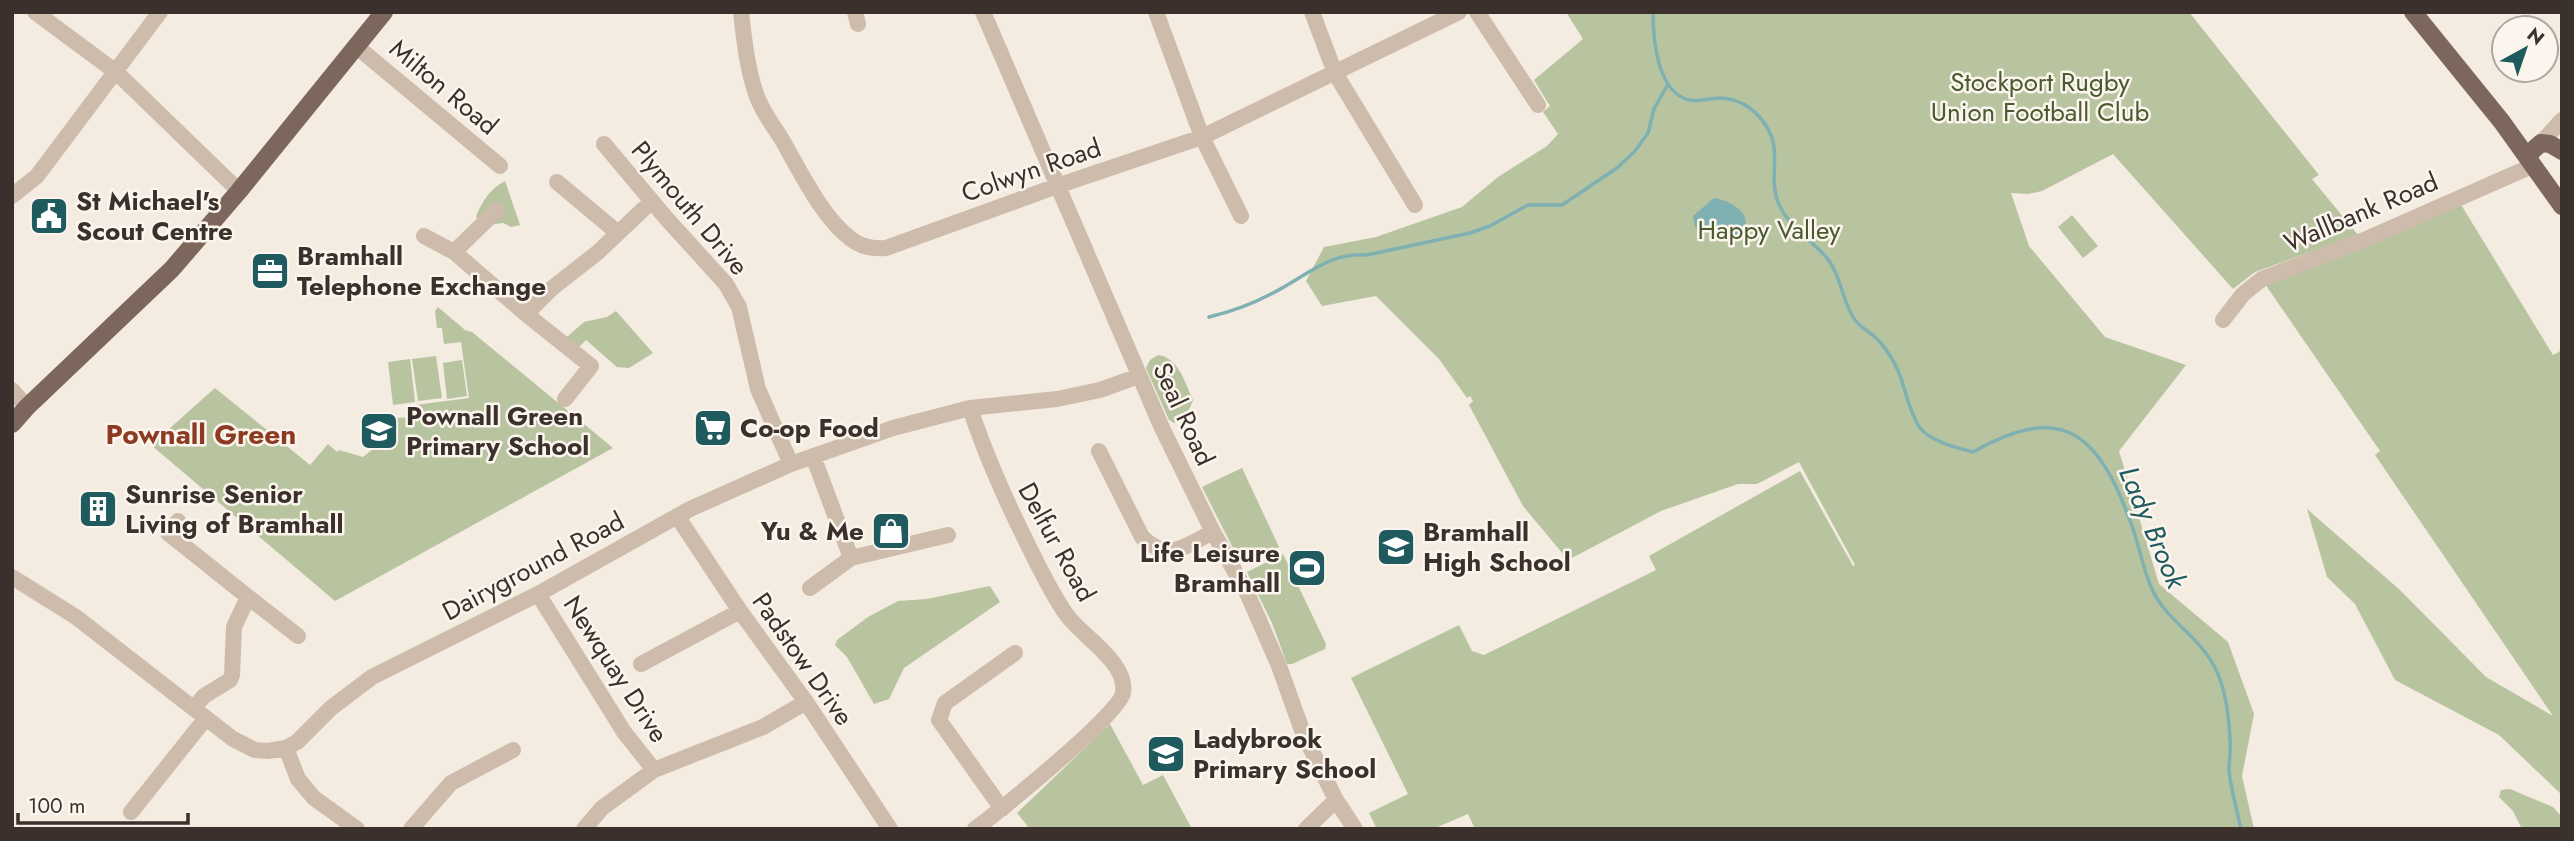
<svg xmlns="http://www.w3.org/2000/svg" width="2574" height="841" font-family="Jost,sans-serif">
	<rect width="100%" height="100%" fill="#f4ebe1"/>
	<path fill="#b8c4a0" d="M 1566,12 L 2189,12 L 2319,175 L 2312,179 L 2358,235 L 2255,272 L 2233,289 L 2113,154 L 2042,191 L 2028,194 L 2011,193 L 2029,246 L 2105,337 L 2186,365 L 2119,451 L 2159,584 L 2228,642 L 2254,714 L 2242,776 L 2254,829 L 1475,829 L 1468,814 L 1433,829 L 1377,829 L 1369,813 L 1408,794 L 1351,678 L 1459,625 L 1472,651 L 1484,655 L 1656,570 L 1649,556 L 1800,471 L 1853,566 L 1855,565 L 1799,462 L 1757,484 L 1738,484 L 1661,511 L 1568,560 L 1523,506 L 1469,405 L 1473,401 L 1470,396 L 1467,398 L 1439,359 L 1376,296 L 1322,306 L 1306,281 L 1324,247 L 1376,237 L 1462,207 L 1498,177 L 1547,146 L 1558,134 L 1543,112 L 1550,106 L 1534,80 L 1583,39 Z
		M 505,181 L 520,225 L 511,227 L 503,223 L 481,226 L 476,216 C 483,200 490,189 505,181 Z
		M 2460,203 L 2553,355 L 2562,350 L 2562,795 L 2499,735 L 2395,680 L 2355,604 L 2327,577 L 2307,509 L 2400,590 L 2486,677 L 2553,716 L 2375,455 L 2380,451 L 2265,284 Z
		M 2072,215 L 2098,246 L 2083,258 L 2058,227 Z
		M 438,307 L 465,330 L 472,332 L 613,448 L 335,601 L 151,445 L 215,388 L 310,465 L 328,444 L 337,452 L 339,450 L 363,457 L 389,436 L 386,419 L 409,417 L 408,406 L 469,398 L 461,342 L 444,344 L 442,328 L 437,328 L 435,311 Z
		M 616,311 L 653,353 L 629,368 L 617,367 L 586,340 L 574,352 L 561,342 L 584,322 L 607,317 Z
		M 1158,355 C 1179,358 1185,383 1193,400 L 1184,422 L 1174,423 L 1169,420 L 1146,368 L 1150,360 Z
		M 436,356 L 442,398 L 418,401 L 412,359 Z
		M 410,359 L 415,402 L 393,405 L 388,362 Z
		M 462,360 L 467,396 L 447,399 L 443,363 Z
		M 1242,468 L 1279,547 L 1254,559 L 1247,547 L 1235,552 L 1202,487 Z
		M 1283,554 L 1326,644 L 1325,649 L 1292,664 L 1287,664 L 1272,623 L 1247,572 Z
		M 990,586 L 1000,602 L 904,668 L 889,699 L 874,704 L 847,657 L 835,645 L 837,640 L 868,617 L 898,601 L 927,599 Z
		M 1110,724 L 1143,785 L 1163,775 L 1192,829 L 1030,829 L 1017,813 Z
		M 2510,789 L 2553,807 L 2562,817 L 2562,829 L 2522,829 L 2513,811 L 2499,797 L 2501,790 Z"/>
	<path fill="#7fb0b2" d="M 1714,198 C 1729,200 1751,212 1745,229 L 1735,236 L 1729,237 L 1695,227 L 1693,216 Z"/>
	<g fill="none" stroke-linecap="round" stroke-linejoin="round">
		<path stroke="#7fb0b2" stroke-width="3.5" d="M 1653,12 C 1653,39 1657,92 1689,100 C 1699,102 1711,98 1721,98 C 1744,99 1761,114 1770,133 C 1780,153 1769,180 1778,202 C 1787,226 1811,239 1826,257 C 1841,274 1842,302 1855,320 C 1862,329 1873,334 1879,341 C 1887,350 1895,363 1899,373 C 1906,391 1909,412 1920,428 C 1930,441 1957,448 1973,452 C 2066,399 2100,437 2132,526 C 2139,546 2143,568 2151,587 C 2164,619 2199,636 2214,666 C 2225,686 2229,717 2230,739 C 2231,750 2229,761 2229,771 C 2231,790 2237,810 2241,829
			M 1209,317 C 1230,312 1252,304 1271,294 C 1303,279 1329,251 1367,255 L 1470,233 L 1490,226 L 1528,205 L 1562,205 L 1617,168 L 1635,151 L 1648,133 L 1654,109 L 1668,84"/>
		<path stroke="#cdbbac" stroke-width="16" d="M 35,12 L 116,72 L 239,191
			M 741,12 C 744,39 747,66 755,91 C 760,108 772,124 781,138 C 799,169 822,218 851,239 C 861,247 874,249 886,248 L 1057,186 L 1202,137 L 1459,12
			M 855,12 L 858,24
			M 983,12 L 1162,428 L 1213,532 L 1248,595 L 1279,666 L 1303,733 L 1336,800 L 1355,829
			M 1156,12 L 1202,137 L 1241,216
			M 1312,12 L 1335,73 L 1415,205
			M 1477,12 L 1538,105
			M 356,46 L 500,166
			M 2541,143 L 2562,120
			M 604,144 L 666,218 L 726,284 L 739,307 L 758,389 L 791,464
			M 557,182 L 618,233
			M 12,196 L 37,176 L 160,12
			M 424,236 L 454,252 L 526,314
			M 454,252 L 497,210
			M 2223,320 L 2243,294 L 2262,279 L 2364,240 L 2532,166
			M 12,390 L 27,407
			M 565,399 L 591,366 L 526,314 L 551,289 L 597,253 L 652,201
			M 970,408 C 986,457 1007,503 1030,549 C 1041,571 1052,594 1066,614 C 1082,637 1128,662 1123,693 C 1119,715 999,811 975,829
			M 1099,451 L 1142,537 C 1169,563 1184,546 1213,532
			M 813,456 L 851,558
			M 677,516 L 740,611 L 806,702 L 890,829
			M 178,521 L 168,533 L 248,597
			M 12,577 L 76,617 L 233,739 L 255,750 L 268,751 L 286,748 L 297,742 L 331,708 L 372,677 L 538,594 L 690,509 L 791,464 L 893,428 L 970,408 L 1057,399 L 1100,390 L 1139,376
			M 810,588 L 851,558 L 948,535
			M 538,594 L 624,732 L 654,770
			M 641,664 L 740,611
			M 194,708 L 204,696 L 230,680 L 232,675 L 234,627 L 248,597 L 298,636
			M 286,748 L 298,779 L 314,798 L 357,829
			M 1002,809 L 939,720 L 945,703 L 1015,653
			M 131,812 L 206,718
			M 411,829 L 451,783 L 513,750
			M 584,829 L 602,808 L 654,770 L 763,727 L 806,702
			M 1306,829 L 1336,800"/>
		<path stroke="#7d675c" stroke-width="18" d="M 2413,12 L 2502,122 L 2562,206
			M 2529,160 L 2531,152 L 2541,143 L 2550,144 L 2562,151
			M 12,424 L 27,407 L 172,269 L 239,191 L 384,12"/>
	</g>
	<defs>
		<g id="civic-square" transform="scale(2.0125)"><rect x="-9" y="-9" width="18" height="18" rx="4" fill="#1f5a5e" stroke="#fbf5ee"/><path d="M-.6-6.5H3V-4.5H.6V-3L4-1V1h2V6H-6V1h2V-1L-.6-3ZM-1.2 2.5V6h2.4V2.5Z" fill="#fff"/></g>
		<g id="office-square" transform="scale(2.0125)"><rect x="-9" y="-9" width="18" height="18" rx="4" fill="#1f5a5e" stroke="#fbf5ee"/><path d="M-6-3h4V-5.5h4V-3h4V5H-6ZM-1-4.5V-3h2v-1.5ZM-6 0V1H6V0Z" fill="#fff"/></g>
		<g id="supermarket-square" transform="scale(2.0125)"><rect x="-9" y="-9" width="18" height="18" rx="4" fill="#1f5a5e" stroke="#fbf5ee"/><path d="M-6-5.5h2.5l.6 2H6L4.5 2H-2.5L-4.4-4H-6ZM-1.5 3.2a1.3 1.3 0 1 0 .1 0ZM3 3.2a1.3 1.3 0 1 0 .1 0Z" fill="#fff"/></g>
		<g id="school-square" transform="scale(2.0125)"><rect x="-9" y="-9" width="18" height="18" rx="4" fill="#1f5a5e" stroke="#fbf5ee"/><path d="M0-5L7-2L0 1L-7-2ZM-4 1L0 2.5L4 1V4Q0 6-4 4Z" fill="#fff"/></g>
		<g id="building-square" transform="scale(2.0125)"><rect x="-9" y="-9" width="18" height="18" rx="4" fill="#1f5a5e" stroke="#fbf5ee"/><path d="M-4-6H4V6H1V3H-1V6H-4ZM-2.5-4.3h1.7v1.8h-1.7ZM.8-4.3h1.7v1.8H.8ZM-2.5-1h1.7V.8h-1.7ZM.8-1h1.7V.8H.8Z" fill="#fff"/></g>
		<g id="shop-square" transform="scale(2.0125)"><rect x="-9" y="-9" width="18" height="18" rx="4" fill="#1f5a5e" stroke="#fbf5ee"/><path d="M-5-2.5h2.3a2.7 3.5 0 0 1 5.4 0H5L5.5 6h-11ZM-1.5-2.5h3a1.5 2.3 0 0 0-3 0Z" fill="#fff"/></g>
		<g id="stadium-square" transform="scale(2.0125)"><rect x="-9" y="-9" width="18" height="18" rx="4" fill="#1f5a5e" stroke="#fbf5ee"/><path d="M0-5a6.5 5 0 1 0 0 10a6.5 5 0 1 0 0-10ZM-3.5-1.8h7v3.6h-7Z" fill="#fff"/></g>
	</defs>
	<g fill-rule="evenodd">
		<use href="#civic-square" x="49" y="216"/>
		<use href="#office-square" x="270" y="271"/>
		<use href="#supermarket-square" x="713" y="428"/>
		<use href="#school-square" x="379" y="431"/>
		<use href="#building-square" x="98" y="509"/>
		<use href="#shop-square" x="891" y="531"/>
		<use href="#school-square" x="1396" y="547"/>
		<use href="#stadium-square" x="1307" y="568"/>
		<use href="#school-square" x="1166" y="754"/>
	</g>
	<g text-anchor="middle" stroke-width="5" stroke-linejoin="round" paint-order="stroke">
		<g font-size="26" fill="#4a5a2e" stroke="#fbf5ee">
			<text x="2040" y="91">Stockport Rugby<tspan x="2040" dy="30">Union Football Club</tspan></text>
			<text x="1769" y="239">Happy Valley</text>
		</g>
		<g font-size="26" fill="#3b302b" stroke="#fbf5ee">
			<text transform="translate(444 87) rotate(40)" y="9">Milton Road</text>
			<text transform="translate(1031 170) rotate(-19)" y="9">Colwyn Road</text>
			<text transform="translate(690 208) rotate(50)" y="9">Plymouth Drive</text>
			<text transform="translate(2361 212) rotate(-23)" y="9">Wallbank Road</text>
			<text transform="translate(1184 414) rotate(65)" y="9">Seal Road</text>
			<text transform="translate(1057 542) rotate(61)" y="9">Delfur Road</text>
			<text transform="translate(533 566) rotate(-28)" y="9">Dairyground Road</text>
			<text transform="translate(803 659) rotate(55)" y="9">Padstow Drive</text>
			<text transform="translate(616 669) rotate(57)" y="9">Newquay Drive</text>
		</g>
		<g font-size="26" font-weight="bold" fill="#3b302b" stroke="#fbf5ee" text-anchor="start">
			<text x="76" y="210">St Michael's<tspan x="76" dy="30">Scout Centre</tspan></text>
			<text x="297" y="265">Bramhall<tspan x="297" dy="30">Telephone Exchange</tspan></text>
			<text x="406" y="425">Pownall Green<tspan x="406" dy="30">Primary School</tspan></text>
			<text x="740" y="437">Co-op Food</text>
			<text x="125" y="503">Sunrise Senior<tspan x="125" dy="30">Living of Bramhall</tspan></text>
			<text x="864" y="540" text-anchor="end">Yu &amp; Me</text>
			<text x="1423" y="541">Bramhall<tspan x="1423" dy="30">High School</tspan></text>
			<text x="1280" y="562" text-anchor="end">Life Leisure<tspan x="1280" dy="30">Bramhall</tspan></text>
			<text x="1193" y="748">Ladybrook<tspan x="1193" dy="30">Primary School</tspan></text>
		</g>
		<g font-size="28" font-weight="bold" fill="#8c3b22" stroke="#fbf5ee">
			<text x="201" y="444">Pownall Green</text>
		</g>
		<g font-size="28" font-style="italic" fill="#1f5a5e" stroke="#fbf5ee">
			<text transform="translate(2153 527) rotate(67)" y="10">Lady Brook</text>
		</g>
	</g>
	<rect width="2574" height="841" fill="none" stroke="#3b302b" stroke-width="28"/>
	<g transform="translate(2525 49) rotate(40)"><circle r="33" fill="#fbf5ee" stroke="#aea6a0" stroke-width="2"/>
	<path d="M0-5L12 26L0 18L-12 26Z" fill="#1f5a5e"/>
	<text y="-10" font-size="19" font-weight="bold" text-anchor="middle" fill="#3b302b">N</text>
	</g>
	<path d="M18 813v10h170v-10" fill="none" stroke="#3b302b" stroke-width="3.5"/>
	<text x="28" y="813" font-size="21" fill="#3b302b" stroke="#fbf5ee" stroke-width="5" paint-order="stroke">100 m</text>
</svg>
